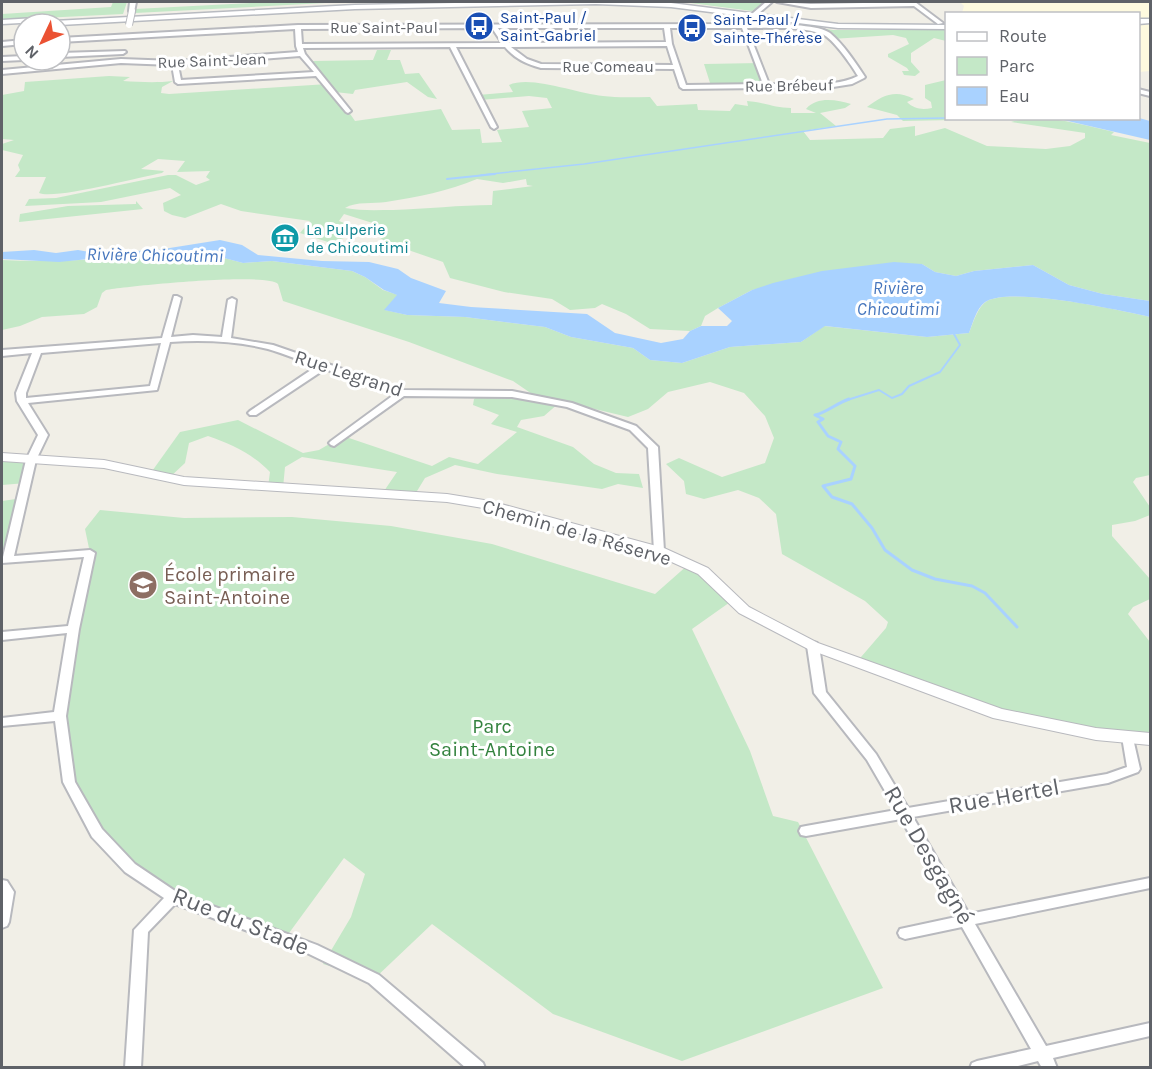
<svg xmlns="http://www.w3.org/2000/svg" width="1152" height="1069" font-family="Karla,sans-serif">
	<rect width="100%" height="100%" fill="#f1efe7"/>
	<path fill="#fefadf" d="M 960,2 L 1150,2 L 1150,71 L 1139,72 L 1138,14 L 962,13 L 964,6 Z"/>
	<path fill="#c4e8c7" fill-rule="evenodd" d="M 113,2 L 127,2 L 123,14 L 2,20 L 2,14 L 111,7 Z
		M 268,2 L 344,2 L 135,13 L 135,9 Z
		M 683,2 L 766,2 L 752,11 Z
		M 759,20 L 833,30 L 946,30 L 946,41 L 934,38 L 911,53 L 911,62 L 920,72 L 915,76 L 904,75 L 902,71 L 909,71 L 907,68 L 888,57 L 888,54 L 909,44 L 906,38 L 893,35 L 832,39 L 811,28 L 751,24 Z
		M 377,50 L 391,50 L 387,60 L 400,60 L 405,74 L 419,73 L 437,99 L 428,97 L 407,82 L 355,90 L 353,94 L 335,92 L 355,121 L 441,109 L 452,130 L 480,129 L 482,143 L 502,142 L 497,130 L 529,127 L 522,111 L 552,108 L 547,98 L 529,96 L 480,100 L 478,95 L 513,92 L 509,85 C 532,75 577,94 603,96 C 618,98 635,97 650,97 L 657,106 L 697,104 L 698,110 L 730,111 L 735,104 L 748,106 L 747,101 C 763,102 775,108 791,108 L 791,113 L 816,113 L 806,109 C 817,96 837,100 851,104 L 845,108 L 820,113 L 836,126 L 803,131 L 810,140 L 883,138 L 890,129 L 915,126 L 915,136 L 945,128 L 987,146 L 1046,149 L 1070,146 L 1085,138 L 1085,133 L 1011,122 C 1045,112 1080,125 1114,132 L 1111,135 L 1150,143 L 1150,301 L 1103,294 L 1069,285 L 1033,265 L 974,271 L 956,276 L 935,272 L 922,264 L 752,290 L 718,308 L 705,316 L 701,326 L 690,331 L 650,329 L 626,314 L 602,304 L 595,308 L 570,310 L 552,299 L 504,292 L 450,278 L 443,262 L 388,243 L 374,234 L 375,230 L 379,225 L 344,214 L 339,221 L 363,230 C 352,238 342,237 331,243 L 300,233 L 310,221 L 241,211 L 221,204 L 185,218 L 172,215 L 164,211 L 163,203 L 181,195 L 170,188 L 101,202 L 25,206 L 29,199 L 56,198 L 168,175 L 176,175 L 196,185 L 210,180 L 206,177 L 210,171 L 177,172 L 185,161 L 158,159 L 141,169 L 164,171 L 162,173 C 140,177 54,200 39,193 L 46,177 L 15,177 L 20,170 L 18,165 L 23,155 L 2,150 L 2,144 L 14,140 L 2,139 L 2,95 L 24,91 L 25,82 L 109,76 L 130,77 L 123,81 C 140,82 156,83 173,81 L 162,87 L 161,93 L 169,94 L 328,84 L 313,61 L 373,60 ZM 477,179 L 503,183 L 526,179 L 527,185 L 533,186 L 493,191 L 492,205 C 460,205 426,209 393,210 C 377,210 361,211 345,208 C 356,201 374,204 386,202 C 418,197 448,191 477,179 Z
		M 760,63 L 769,86 L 711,86 L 704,64 Z
		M 946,80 L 946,118 L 1003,119 L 903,121 L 897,115 L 867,107 C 883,95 895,89 914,99 L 907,102 C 914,109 922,110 932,108 L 931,102 L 925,98 L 925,85 Z
		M 136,201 L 143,209 L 19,222 L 20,214 L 68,206 L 136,204 Z
		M 182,256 L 224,258 L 243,263 L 272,261 L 352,271 L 365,277 L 383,290 L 398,295 L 385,310 L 407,315 L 465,317 L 545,327 L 571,337 L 633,348 L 650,360 L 682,363 L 730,347 L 801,342 L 824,326 L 927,337 L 969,333 C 973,323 978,306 987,301 C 1015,287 1118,310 1150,317 L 1150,475 L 1136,478 L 1133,482 L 1150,507 L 1150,515 L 1135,521 L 1112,525 L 1112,536 L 1150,579 L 1150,599 L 1133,607 L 1128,614 L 1150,642 L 1150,739 L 999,714 L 855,664 L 886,628 L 888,622 L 865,601 L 782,554 L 776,514 L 759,498 L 738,490 L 704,499 L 686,494 L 684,481 L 666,464 L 679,458 L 722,477 L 765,463 L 774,438 L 765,416 L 744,393 L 710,382 L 668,392 L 648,409 L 628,417 L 532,394 L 513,381 L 409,342 L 283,301 L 278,284 C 267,272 128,286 106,290 L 102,293 L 97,307 L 84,314 L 42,317 L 20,326 L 2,330 L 2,260 C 62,264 122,256 182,256 Z
		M 482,393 L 512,394 L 559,403 L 544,416 L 521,420 L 517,427 L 573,447 L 594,464 L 616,473 L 639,474 L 643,488 L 618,484 L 602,489 L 497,474 L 455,465 L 425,478 L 414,496 L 382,494 L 397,472 L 302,457 L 285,467 L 283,488 L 268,487 L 270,472 C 253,454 231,444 208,436 L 189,443 L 185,463 L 169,478 L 150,474 L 180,432 L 238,420 L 303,453 L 319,450 L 343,436 L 432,466 L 449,457 L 478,464 L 517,432 L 491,424 L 499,415 L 473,405 L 474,399 Z
		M 2,458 L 31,460 L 26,483 L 2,485 Z
		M 23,498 L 8,559 L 2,560 L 2,501 Z
		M 100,510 L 184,518 L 292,517 L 391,526 L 492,544 L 655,594 L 689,564 L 733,600 L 692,629 L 750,751 L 773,816 L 798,822 L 883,988 L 682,1061 L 553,1014 L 432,924 L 374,979 L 323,964 L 351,917 L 365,874 L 344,858 L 281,944 L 173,900 L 123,867 L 85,825 L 63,775 L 59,751 L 75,628 L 90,553 L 85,529 Z"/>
	<path fill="#a9d2ff" d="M 1139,118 L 1150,121 L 1150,140 L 1059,119 Z
		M 220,240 L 242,245 L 258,255 L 322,261 L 369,262 L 398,269 L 411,278 L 446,291 L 439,303 L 471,307 L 587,314 L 615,333 L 661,343 L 683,339 L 690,331 L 701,326 L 727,326 L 732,321 L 718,308 L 752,290 L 773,283 L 822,271 L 894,262 L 922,264 L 935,272 L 956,276 L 974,271 L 1033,265 L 1069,285 L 1103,294 L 1150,301 L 1150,317 C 1118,310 1014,287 987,301 C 977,306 973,323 969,333 L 927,337 L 825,326 L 801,342 L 730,347 L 682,363 L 650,360 L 633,348 L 571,337 L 545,327 L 465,317 L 407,315 L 384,310 L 397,295 L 384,290 L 365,277 L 352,271 L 272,261 L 243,263 L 224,258 L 182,256 L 109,257 L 59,262 L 2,259 L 2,252 L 34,250 L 56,253 L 78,250 L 95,253 L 157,250 Z"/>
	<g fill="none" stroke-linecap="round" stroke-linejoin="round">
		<path stroke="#a9d2ff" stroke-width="1.5" d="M 953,118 L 970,118
			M 481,175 L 584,164 L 887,119 L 946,118"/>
		<path stroke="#a9d2ff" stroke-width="2" d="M 447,179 L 495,174
			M 844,401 L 879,390 L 892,398 L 902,394 L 909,386 L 940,372 L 960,345 L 954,334"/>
		<path stroke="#a9d2ff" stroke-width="3" d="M 849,399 C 837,403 826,413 815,415 L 823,419 L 818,422 L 828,436 L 841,442 L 838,449 L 855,466 L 851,479 L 823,486 L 832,497 L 852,504 L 872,528 L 885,550 L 912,570 L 935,579 L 972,586 L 985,593 L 1017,627"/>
		<g stroke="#b8b9be" stroke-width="4">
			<path id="minor" d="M 130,2 L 136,2 L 134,12 L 129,11 Z
				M 766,2 L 772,2 L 746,24 C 764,24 817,23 830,33 C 844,45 855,62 865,77 L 864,78 L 852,84 L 833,87 L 683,89 L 680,87 L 674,69 L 541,68 C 526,64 515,59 505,47 L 456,47 L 497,127 L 494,129 L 491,127 L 450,47 L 303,48 L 305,54 L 351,111 L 348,113 L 346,112 L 316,76 L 178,84 L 175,82 L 172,65 L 121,63 L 2,74 L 2,70 L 121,59 L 175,61 L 298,52 L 296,46 L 295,29 L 60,42 L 60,38 L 298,25 L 740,24 ZM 492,28 L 502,43 L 302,44 L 301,29 ZM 498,28 L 664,28 L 666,42 L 508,43 ZM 670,28 L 742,28 L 763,84 L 686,85 L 672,44 ZM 747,28 C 771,28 800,26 822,34 C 833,38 852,66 858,76 C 834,88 796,84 769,84 ZM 667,46 L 673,65 L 541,64 L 527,59 L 511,47 ZM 300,56 L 314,72 L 181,80 L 178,65 Z
				M 777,2 L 811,4 L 915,2 L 943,23 L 938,24 L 914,6 L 811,8 Z
				M 24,40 L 24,44 L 2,46 L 2,42 Z
				M 125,51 L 126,52 L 123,54 L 60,57 L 60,53 Z
				M 24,56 L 24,60 L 2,61 L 2,57 Z
				M 1138,89 L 1150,92 L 1150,96 L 1138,93 Z
				M 174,296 L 177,296 L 181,298 L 171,337 L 193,335 L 222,337 L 228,300 L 232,298 L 236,300 L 231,338 L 273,345 L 403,390 L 512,391 L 572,403 L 636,426 L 658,447 L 664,551 L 659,554 L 654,551 L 648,448 L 630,430 L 567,407 L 512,397 L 404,396 L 334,446 L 331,445 L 329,443 L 331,441 L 395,394 L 325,369 L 256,415 L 250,415 L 248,413 L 250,411 L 317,366 C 301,361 285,354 268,349 C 237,341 202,340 170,342 L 157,390 L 28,403 L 48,435 L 36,460 L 14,556 L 90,550 L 95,553 L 79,629 L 66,716 L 75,782 L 102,829 L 135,864 L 178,893 L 317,945 L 379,975 L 483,1063 L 485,1068 L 466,1068 L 369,983 L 307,953 L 175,904 L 148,932 L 141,1068 L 125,1068 L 134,930 L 164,898 L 125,872 L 92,837 L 63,782 L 55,721 L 2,726 L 2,718 L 54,712 L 67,633 L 2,640 L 2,632 L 68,626 L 84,557 L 2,563 L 2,557 L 3,557 L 26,460 L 38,435 L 17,401 L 16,393 L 32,353 L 2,356 L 2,350 L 162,338 ZM 161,343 L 150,386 L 26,398 L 26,393 L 41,353 Z
				M 813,642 L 817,643 L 819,646 L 826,692 L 876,754 L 908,808 L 1107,774 L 1127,767 L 1122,737 L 1124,734 L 1132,734 L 1140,769 L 1138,772 L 1108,783 L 913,817 L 969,914 L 1150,878 L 1150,888 L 975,924 L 1046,1046 L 1150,1023 L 1150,1036 L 1053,1058 L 1057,1068 L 1042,1068 L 1038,1061 L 1010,1068 L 970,1068 L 972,1063 L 977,1061 L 1031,1049 L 962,927 L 905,939 L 900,937 L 898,933 L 900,929 L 956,917 L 901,819 L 806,836 L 801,835 L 799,831 L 801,827 L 806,826 L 896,810 L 867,760 L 814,693 L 807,646 L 809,643 Z
				M 2,880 L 7,881 L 14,892 L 9,922 L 7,926 L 2,928 Z"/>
		</g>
		<g stroke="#b8b9be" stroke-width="2">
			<path id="tertiary" d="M 2,453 L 104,460 L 184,477 L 447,494 L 490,501 L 664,548 L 708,568 L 749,607 L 818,643 L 1002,709 L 1096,728 L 1150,733 L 1150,745 L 1096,740 L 993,718 L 808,649 L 739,613 L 698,574 L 654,554 L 489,509 L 447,502 L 184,485 L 104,468 L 2,461 Z"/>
		</g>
		<g stroke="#b8bbc1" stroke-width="3">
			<path id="secondary" d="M 505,2 L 671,3 L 838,24 L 946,25 L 946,29 L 838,28 L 671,7 L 596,4 L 355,9 L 60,25 L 38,24 L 39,22 L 2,24 L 2,20 L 52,17 L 56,19 L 54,21 L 355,5 Z
				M 1138,19 L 1150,19 L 1150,23 L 1138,24 Z"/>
		</g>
		<use href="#minor" fill="#fff" fill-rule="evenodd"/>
		<use href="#tertiary" fill="#fff" fill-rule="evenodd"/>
		<use href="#secondary" fill="#fff" fill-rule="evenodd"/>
		<g stroke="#b8b9be" stroke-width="8" stroke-linecap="butt">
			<path id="minor-bridge" d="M 129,25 L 132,11"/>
		</g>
		<use href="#minor-bridge" stroke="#fff" stroke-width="6"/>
	</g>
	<defs>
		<g id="bus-disc" transform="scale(1.5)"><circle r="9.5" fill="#1a4fb4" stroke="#fff"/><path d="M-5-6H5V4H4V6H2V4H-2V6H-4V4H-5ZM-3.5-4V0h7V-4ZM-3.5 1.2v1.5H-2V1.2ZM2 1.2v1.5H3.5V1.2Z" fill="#fff"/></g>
		<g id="museum-disc" transform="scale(1.5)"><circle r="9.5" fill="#0f9aa8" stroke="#fff"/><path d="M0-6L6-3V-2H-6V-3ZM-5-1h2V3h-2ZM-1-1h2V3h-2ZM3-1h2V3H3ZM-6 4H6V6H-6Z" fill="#fff"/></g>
		<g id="school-disc" transform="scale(1.5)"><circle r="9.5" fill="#8d6e63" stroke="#fff"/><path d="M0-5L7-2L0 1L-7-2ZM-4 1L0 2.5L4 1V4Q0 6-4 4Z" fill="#fff"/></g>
	</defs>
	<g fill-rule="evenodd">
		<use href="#bus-disc" x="479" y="26"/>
		<use href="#bus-disc" x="692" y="28"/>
		<use href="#museum-disc" x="285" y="238"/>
		<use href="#school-disc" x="143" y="585"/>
	</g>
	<g text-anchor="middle" stroke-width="6" stroke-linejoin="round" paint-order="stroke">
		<g font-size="16" fill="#164399" stroke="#fff" text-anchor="start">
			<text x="500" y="23">Saint-Paul /<tspan x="500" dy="18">Saint-Gabriel</tspan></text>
			<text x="713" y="25">Saint-Paul /<tspan x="713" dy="18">Sainte-Thérèse</tspan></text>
		</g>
		<g font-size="16" fill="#5f6268" stroke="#fff">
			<text x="384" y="33">Rue Saint-Paul</text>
			<text transform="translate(212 60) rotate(-2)" y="6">Rue Saint-Jean</text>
			<text x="608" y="72">Rue Comeau</text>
			<text transform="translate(789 85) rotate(-1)" y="6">Rue Brébeuf</text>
		</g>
		<g font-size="16" fill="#0d838f" stroke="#fff" text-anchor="start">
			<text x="306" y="235">La Pulperie<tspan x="306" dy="18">de Chicoutimi</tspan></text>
		</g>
		<g font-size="18" font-style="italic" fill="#4676bd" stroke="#fff">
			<text transform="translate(155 255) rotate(1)" y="6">Rivière Chicoutimi</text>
			<text x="898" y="294">Rivière<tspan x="898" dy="21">Chicoutimi</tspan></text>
		</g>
		<g font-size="20" fill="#5f6268" stroke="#fff">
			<text transform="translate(349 373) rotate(18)" y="7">Rue Legrand</text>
			<text transform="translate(577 532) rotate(16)" y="7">Chemin de la Réserve</text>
		</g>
		<g font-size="20" fill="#785e54" stroke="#fff" text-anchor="start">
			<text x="164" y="581">École primaire<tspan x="164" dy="23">Saint-Antoine</tspan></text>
		</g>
		<g font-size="20" fill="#33823e" stroke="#fff">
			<text x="492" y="733">Parc<tspan x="492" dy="23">Saint-Antoine</tspan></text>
		</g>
		<g font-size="24" fill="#5f6268" stroke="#fff">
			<text transform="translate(1004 796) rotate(-10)" y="8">Rue Hertel</text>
			<text transform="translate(929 855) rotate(60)" y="8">Rue Desgagné</text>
			<text transform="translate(241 921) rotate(22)" y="8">Rue du Stade</text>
		</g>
	</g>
	<rect width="1152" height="1069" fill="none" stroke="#5f6268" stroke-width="6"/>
	<rect x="945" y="12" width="195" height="108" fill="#ffffff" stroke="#bfc0c3" stroke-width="1.5"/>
	<rect x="957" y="32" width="30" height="9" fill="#ffffff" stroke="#bfc0c3" stroke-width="1.5"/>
	<text x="999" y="42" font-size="18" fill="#5f6268">Route</text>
	<rect x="957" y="57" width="30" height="18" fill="#c4e8c7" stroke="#bfc0c3" stroke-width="1.5"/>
	<text x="999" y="72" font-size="18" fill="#5f6268">Parc</text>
	<rect x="957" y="87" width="30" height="18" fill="#a9d2ff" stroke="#bfc0c3" stroke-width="1.5"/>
	<text x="999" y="102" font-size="18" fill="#5f6268">Eau</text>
	<g transform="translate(42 42) rotate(226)"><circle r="28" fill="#ffffff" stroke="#bfc0c3" stroke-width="1.5"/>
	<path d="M0-4.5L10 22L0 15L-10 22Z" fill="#eb5233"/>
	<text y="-9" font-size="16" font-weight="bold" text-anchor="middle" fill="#5f6268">N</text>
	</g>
</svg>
